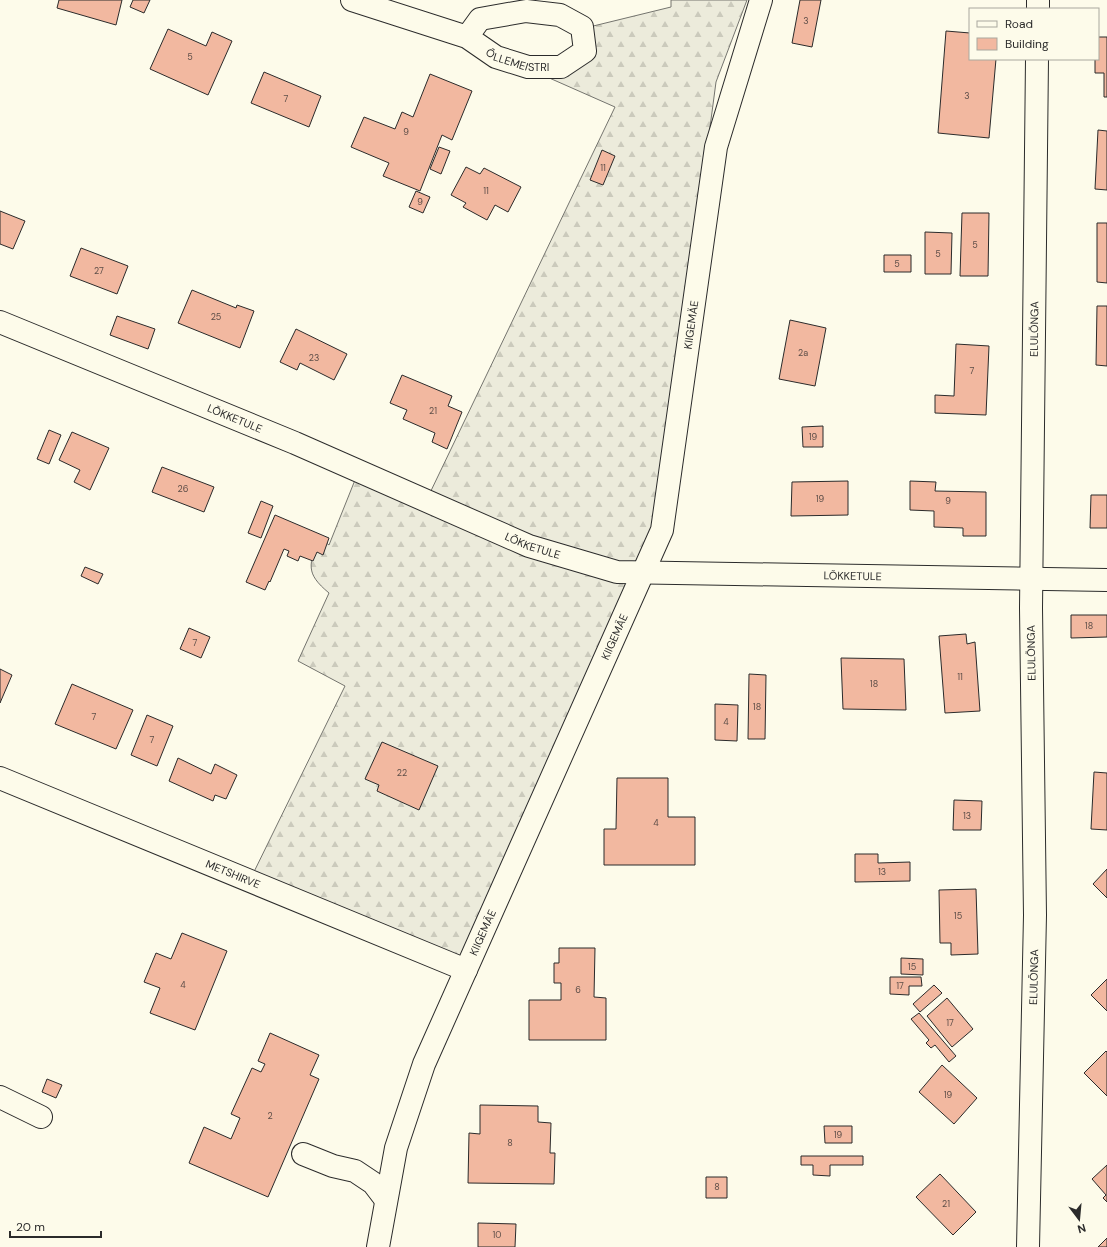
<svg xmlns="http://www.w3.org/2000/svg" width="1107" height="1247" font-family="'DM Sans',sans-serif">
	<defs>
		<pattern id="forest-firs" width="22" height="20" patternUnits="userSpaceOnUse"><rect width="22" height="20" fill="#ecebdb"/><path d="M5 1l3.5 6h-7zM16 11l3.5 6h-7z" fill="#cbcabc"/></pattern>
	</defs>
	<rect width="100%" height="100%" fill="#fdfbea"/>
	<path fill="url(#forest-firs)" stroke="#74746e" d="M 671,0 L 747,0 L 716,82 L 657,526 L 640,567 L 531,538 L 428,497 L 615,107 L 538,73 L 568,63 L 581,29 L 671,7 Z
		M 357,475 L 637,580 L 468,971 L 249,882 L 345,686 L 298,661 L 329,593 C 305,573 309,565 319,537 L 329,545 Z"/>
	<path fill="#f2b8a0" stroke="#2b2b2b" d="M 59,0 L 122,0 L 116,25 L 57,8 Z
		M 133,0 L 150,0 L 144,13 L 130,7 Z
		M 800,0 L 821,0 L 812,47 L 792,43 Z
		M 168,29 L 206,46 L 212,32 L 232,41 L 208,95 L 150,69 Z
		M 946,31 L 970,33 L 970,59 L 996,59 L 989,138 L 938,133 Z
		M 1098,37 L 1107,37 L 1107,97 L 1104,97 L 1104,73 L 1095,73 L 1095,59 L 1098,59 Z
		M 264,72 L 321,96 L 309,127 L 251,103 Z
		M 430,74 L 472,91 L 452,140 L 442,135 L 420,191 L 383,176 L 389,163 L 351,147 L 364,117 L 395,129 L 402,112 L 413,117 Z
		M 1098,130 L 1107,131 L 1107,190 L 1095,189 Z
		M 439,147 L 450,151 L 441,174 L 430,169 Z
		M 602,150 L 615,156 L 603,185 L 590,180 Z
		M 466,167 L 480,174 L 484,168 L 521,187 L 508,212 L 495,205 L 487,220 L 463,207 L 466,203 L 451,195 Z
		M 416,191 L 430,197 L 423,213 L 409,207 Z
		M 0,211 L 25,221 L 13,249 L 0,244 Z
		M 962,213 L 989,213 L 988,276 L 960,276 Z
		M 1097,223 L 1107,223 L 1107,283 L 1097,282 Z
		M 925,232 L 952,233 L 951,274 L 925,274 Z
		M 81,248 L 128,266 L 117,294 L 70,276 Z
		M 884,255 L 911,255 L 911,272 L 884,272 Z
		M 192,290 L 236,308 L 237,305 L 254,311 L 240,348 L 178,323 Z
		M 1097,306 L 1107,306 L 1107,366 L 1096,365 Z
		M 117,316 L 155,329 L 148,349 L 110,335 Z
		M 790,320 L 826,328 L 815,386 L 779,379 Z
		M 296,329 L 347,354 L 334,380 L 300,363 L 297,370 L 280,362 Z
		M 956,344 L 989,346 L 986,415 L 935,413 L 935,395 L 954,396 Z
		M 402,375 L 452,396 L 448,406 L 462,412 L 447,449 L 432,442 L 435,433 L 403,419 L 407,410 L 390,403 Z
		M 823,426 L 823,447 L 803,447 L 802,427 Z
		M 49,430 L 61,435 L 49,464 L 37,459 Z
		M 72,432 L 109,448 L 90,490 L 74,482 L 80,470 L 59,460 Z
		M 162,467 L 214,487 L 204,512 L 152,492 Z
		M 848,481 L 848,515 L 791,516 L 792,482 Z
		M 910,481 L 936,482 L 935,491 L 986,492 L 986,536 L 963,536 L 963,528 L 934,527 L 934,511 L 910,510 Z
		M 1091,495 L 1107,495 L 1107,528 L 1090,528 Z
		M 261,501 L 273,506 L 261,538 L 248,533 Z
		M 275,515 L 329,538 L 323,555 L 317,552 L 313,561 L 300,556 L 298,561 L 287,556 L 289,551 L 284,549 L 270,582 L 269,581 L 265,590 L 246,582 Z
		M 85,567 L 103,574 L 98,584 L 81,576 Z
		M 1071,615 L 1107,615 L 1107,637 L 1071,638 Z
		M 189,628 L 210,637 L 201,658 L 180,649 Z
		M 966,634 L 967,644 L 975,642 L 980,711 L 945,713 L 939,636 Z
		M 841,658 L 904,659 L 906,710 L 843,709 Z
		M 0,669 L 12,675 L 0,703 Z
		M 749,674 L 766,675 L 765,739 L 748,739 Z
		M 72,684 L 133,710 L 116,749 L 55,724 Z
		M 715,704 L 738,705 L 737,741 L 715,740 Z
		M 147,715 L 173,726 L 157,766 L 131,755 Z
		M 382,742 L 438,766 L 419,810 L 377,791 L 379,785 L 365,779 Z
		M 178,758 L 211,774 L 215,764 L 237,775 L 226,799 L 215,795 L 213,801 L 169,781 Z
		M 1094,772 L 1107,773 L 1107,830 L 1091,829 Z
		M 617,778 L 668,778 L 668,817 L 695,817 L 695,865 L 604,865 L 604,829 L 616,829 Z
		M 954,800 L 982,801 L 981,830 L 953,830 Z
		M 855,854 L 878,854 L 878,863 L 910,862 L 910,881 L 855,882 Z
		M 1107,869 L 1107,898 L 1093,884 Z
		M 976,889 L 978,954 L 951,955 L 951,943 L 940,943 L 939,890 Z
		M 182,933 L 227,951 L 195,1030 L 150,1013 L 160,988 L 144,982 L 156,953 L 171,959 Z
		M 559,948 L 595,948 L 594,997 L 606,998 L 606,1040 L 529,1040 L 529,1000 L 561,1000 L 561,983 L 554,983 L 554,963 L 559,963 Z
		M 901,958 L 923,959 L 923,975 L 901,974 Z
		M 890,977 L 921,977 L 922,986 L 909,986 L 909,995 L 890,994 Z
		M 1107,979 L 1107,1011 L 1091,995 Z
		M 934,985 L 942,993 L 920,1012 L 913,1004 Z
		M 947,998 L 973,1029 L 952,1047 L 927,1016 Z
		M 919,1013 L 956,1056 L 949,1062 L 935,1045 L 931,1048 L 926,1043 L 929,1040 L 911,1019 Z
		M 270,1033 L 319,1055 L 310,1075 L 319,1079 L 268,1197 L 189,1163 L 204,1127 L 231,1139 L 240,1118 L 231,1114 L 252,1068 L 261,1072 L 265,1064 L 258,1061 Z
		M 1106,1051 L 1107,1052 L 1107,1096 L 1084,1073 Z
		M 942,1065 L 977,1098 L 954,1124 L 919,1092 Z
		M 47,1079 L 62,1085 L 56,1098 L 42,1092 Z
		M 480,1105 L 538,1106 L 538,1122 L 551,1123 L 550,1153 L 555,1153 L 554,1184 L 468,1183 L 469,1133 L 480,1134 Z
		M 824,1126 L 852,1126 L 852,1143 L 825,1143 Z
		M 801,1156 L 863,1156 L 863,1165 L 830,1165 L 830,1176 L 813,1175 L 813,1165 L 801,1165 Z
		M 1107,1165 L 1107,1202 L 1103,1198 L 1106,1195 L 1092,1179 Z
		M 940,1174 L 976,1212 L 953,1235 L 916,1197 Z
		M 706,1177 L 727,1177 L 727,1198 L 706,1198 Z
		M 478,1223 L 516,1224 L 515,1247 L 478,1247 Z
		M 1107,1238 L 1107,1247 L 1098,1247 Z"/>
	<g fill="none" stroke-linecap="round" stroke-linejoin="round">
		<g stroke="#2b2b2b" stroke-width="24">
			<g id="minor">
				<path id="s1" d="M 352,0 L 467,37 L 496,57 L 528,67 L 561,67 L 585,51 L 582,27 L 560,15 L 526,11 L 480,19 L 467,37"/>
				<path d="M 1038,9 L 1038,0"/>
				<path id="s2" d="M 0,322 L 295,443 L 529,546 L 617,572 L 1107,580"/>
				<path id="s3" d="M 0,778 L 466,970"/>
				<path d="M 0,1097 L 41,1117"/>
				<path d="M 303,1154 L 333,1166 L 355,1171 L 373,1183 L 386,1200"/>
				<path id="s4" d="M 378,1247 L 396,1148 L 424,1064 L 662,530 L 716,147 L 761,0"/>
				<path id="s5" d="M 1028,1247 L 1035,915 L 1031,608 L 1037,59"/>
			</g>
		</g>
		<use href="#minor" stroke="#fdfbea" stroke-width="22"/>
	</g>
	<g text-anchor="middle" stroke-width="3" stroke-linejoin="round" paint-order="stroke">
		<g font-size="9" fill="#5d4e48">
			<text x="806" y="24">3</text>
			<text x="190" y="60">5</text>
			<text x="967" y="99">3</text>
			<text x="286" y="102">7</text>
			<text x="406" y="135">9</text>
			<text x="603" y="171">11</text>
			<text x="486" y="194">11</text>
			<text x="420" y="205">9</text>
			<text x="975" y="248">5</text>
			<text x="938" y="257">5</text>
			<text x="897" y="267">5</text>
			<text x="99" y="274">27</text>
			<text x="216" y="320">25</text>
			<text x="803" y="356">2a</text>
			<text x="314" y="361">23</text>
			<text x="972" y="374">7</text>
			<text x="433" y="414">21</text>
			<text x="813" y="440">19</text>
			<text x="183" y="492">26</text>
			<text x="820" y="502">19</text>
			<text x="948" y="504">9</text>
			<text x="1089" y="629">18</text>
			<text x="195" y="646">7</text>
			<text x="960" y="680">11</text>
			<text x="874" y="687">18</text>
			<text x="757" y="710">18</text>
			<text x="94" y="720">7</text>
			<text x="726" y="725">4</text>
			<text x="152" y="743">7</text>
			<text x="402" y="776">22</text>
			<text x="967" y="819">13</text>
			<text x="656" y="826">4</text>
			<text x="882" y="875">13</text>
			<text x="958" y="919">15</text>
			<text x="912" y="970">15</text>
			<text x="183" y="988">4</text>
			<text x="900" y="989">17</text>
			<text x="578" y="993">6</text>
			<text x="950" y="1026">17</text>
			<text x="948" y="1098">19</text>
			<text x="270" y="1119">2</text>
			<text x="838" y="1138">19</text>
			<text x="510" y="1146">8</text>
			<text x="717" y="1190">8</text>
			<text x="946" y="1207">21</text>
			<text x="497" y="1238">10</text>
		</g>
		<g font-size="11" fill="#2b2b2b" stroke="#fdfbea">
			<text dy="4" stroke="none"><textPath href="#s1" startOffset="178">ÕLLEMEISTRI</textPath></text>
			<text dy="4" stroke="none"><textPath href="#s4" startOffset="981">KIIGEMÄE</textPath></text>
			<text dy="4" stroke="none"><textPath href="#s5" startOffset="918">ELULÕNGA</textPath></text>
			<text dy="4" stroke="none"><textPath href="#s2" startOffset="254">LÕKKETULE</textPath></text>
			<text dy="4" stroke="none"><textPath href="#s2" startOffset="578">LÕKKETULE</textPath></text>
			<text dy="4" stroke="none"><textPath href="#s2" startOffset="902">LÕKKETULE</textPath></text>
			<text dy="4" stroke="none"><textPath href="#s4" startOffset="657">KIIGEMÄE</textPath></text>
			<text transform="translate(1031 653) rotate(-91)" y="4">ELULÕNGA</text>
			<text dy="4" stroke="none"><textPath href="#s3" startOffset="252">METSHIRVE</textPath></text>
			<text dy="4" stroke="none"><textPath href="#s4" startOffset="333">KIIGEMÄE</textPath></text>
			<text dy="4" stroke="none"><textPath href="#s5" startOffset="270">ELULÕNGA</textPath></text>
		</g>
	</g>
	<rect x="969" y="8" width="130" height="52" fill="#fdfbea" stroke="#a9a89e"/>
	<rect x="977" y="21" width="20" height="6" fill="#fdfbea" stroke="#a9a89e"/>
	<text x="1005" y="28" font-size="12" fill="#2b2b2b">Road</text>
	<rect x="977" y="38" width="20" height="12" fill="#f2b8a0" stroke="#a9a89e"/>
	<text x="1005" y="48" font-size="12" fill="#2b2b2b">Building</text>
	<g transform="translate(1079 1219) rotate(164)" stroke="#fdfbea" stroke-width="3" paint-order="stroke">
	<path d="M0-3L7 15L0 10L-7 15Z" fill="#2b2b2b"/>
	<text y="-6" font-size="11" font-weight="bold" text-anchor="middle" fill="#2b2b2b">N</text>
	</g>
	<path d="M10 1231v6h91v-6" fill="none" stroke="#2b2b2b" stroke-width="2"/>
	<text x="16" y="1231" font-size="12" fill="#2b2b2b" stroke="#fdfbea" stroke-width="3" paint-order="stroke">20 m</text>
</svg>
